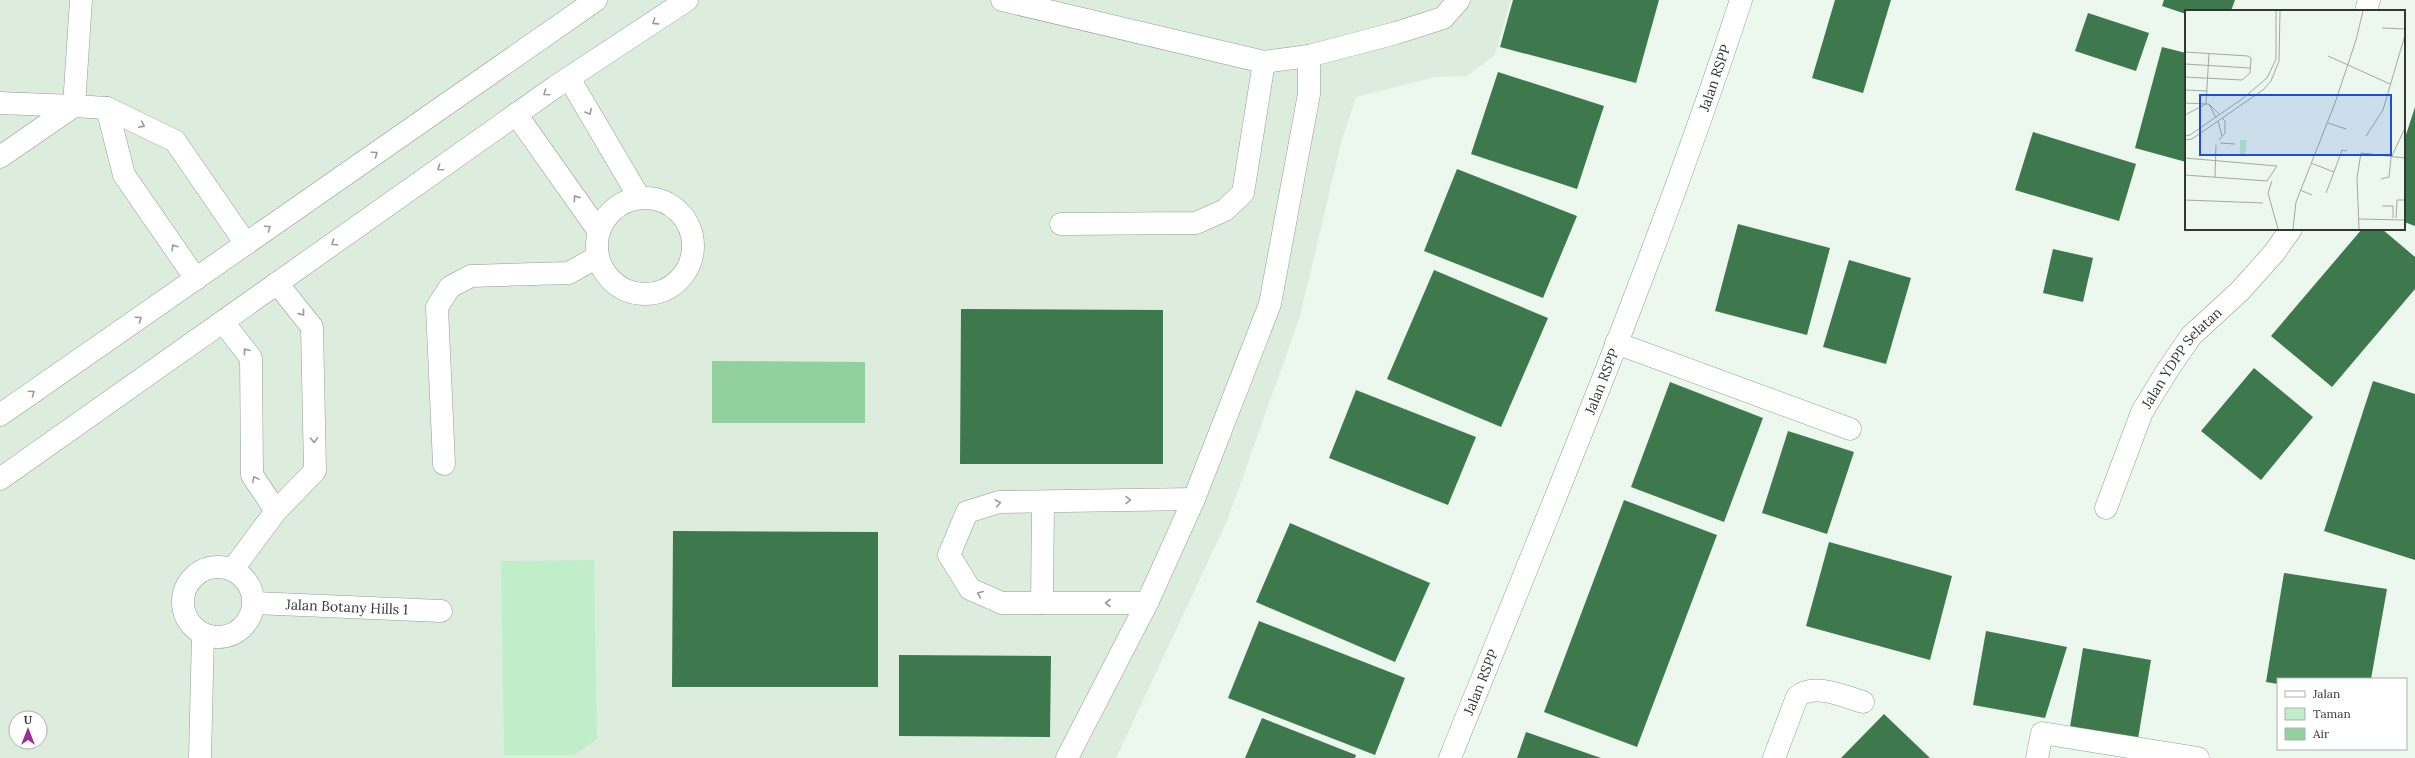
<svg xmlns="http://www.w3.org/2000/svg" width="2415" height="758" font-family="Lora,serif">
	<rect width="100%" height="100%" fill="#ecf7ee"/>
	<path fill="#dcedde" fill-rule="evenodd" d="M 0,0 L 1511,0 L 1495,55 L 1467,76 L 1435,77 L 1356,97 L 1342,139 L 1300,316 L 1227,521 L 1116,758 L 0,758 ZM 16,718 L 40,718 L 40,742 L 16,742 Z"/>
	<path fill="#c0eec9" d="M 594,560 L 597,739 L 574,755 L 504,755 L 501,561 Z"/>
	<path fill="#93d0a0" d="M 712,361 L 865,362 L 865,423 L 712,423 Z"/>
	<path fill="#3e794e" d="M 1513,0 L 1659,0 L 1636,83 L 1500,47 Z
		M 1835,0 L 1891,0 L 1863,93 L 1812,78 Z
		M 2164,0 L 2235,0 L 2231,11 L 2186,11 L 2186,14 L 2162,6 Z
		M 2088,13 L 2149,33 L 2136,71 L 2075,51 Z
		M 2162,47 L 2186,53 L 2186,162 L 2135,148 Z
		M 1498,72 L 1604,106 L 1577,189 L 1471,154 Z
		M 2415,107 L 2415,226 L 2404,222 L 2404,141 Z
		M 2033,132 L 2136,164 L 2119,221 L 2015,190 Z
		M 1457,169 L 1577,216 L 1543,298 L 1424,251 Z
		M 1738,224 L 1830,248 L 1807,335 L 1715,311 Z
		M 2362,229 L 2382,229 L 2415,257 L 2415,289 L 2332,387 L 2271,336 Z
		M 2053,249 L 2093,258 L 2083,302 L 2043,293 Z
		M 1849,260 L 1911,278 L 1886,364 L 1823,347 Z
		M 1434,270 L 1548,318 L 1501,427 L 1387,379 Z
		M 961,309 L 1163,310 L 1163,464 L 960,464 Z
		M 2254,368 L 2313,417 L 2261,480 L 2201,431 Z
		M 2373,381 L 2415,394 L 2415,560 L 2324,531 Z
		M 1670,382 L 1763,418 L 1724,522 L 1631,487 Z
		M 1356,390 L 1476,437 L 1448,505 L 1329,458 Z
		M 1788,431 L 1854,452 L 1827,534 L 1762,513 Z
		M 1624,500 L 1717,535 L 1637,747 L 1544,712 Z
		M 1290,523 L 1430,583 L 1395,662 L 1256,602 Z
		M 673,531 L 878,532 L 878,687 L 672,687 Z
		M 1829,542 L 1952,576 L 1930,660 L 1806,626 Z
		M 2284,573 L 2387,589 L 2371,679 L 2278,679 L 2278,684 L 2266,682 Z
		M 1259,621 L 1405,678 L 1375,755 L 1228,698 Z
		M 1986,631 L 2067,647 L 2045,718 L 1973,705 Z
		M 2083,648 L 2151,660 L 2138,739 L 2070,727 Z
		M 899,655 L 1051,656 L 1050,737 L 899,736 Z
		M 1884,714 L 1930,758 L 1841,758 Z
		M 1262,718 L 1356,755 L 1355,758 L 1245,758 Z
		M 1526,732 L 1601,758 L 1517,758 Z"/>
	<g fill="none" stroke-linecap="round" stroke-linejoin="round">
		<g stroke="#929d94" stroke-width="23">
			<g id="minor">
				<path d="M 81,0 L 74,106 L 107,108 L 175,141 L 246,244"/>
				<path d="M 1002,0 L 1264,62 L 1309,56 L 1396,33 L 1443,18 L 1459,0"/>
				<path d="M 2366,11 L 2369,0"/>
				<path d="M 569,78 L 639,197"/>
				<path d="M 0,103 L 74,106"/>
				<path d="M 107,108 L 124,175 L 196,279"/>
				<path d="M 516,114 L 598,230"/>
				<path d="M 0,157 L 74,106"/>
				<circle cx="645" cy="246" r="48"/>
				<path d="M 1061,224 L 1196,223 L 1225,210 L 1243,193 L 1264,62"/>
				<path d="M 223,322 L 251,358 L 252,475 L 276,511"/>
				<path d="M 1616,343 L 1850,429"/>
				<path d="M 0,415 L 596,0"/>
				<path d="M 444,464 L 437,307 L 450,287 L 471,276 L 569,273 L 597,257"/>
				<path d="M 0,479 L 555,87 L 687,0"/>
				<path id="s1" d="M 2106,508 L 2142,412 L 2167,371 L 2191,336 L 2240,291 L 2274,253 L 2291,229"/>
				<circle cx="218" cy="602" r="35"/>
				<path d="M 233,569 L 276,511 L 315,471 L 312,327 L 277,283"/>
				<path id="s2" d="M 254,603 L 441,611"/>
				<path d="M 1042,603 L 1043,502"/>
				<path d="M 1147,603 L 1002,603 L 970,589 L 949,555 L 967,512 L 999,502 L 1194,499"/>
				<path d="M 200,758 L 203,634"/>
				<path d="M 1067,758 L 1147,603 L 1194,499 L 1270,304 L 1309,94 L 1309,56"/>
				<path id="s3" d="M 1450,758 C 1551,507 1657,257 1741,0"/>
				<path d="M 1774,758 L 1797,697 C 1814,682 1845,697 1863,702"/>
				<path d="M 2037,758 L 2042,733 L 2198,758"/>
			</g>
		</g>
		<use href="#minor" stroke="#fff" stroke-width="22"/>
	</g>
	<defs><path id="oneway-chevron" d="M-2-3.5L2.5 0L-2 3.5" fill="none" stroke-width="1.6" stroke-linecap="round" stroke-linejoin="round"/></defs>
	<g stroke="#989b99">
		<use href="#oneway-chevron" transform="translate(655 22) rotate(147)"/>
		<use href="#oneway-chevron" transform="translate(546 93) rotate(145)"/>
		<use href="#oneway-chevron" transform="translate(589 112) rotate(60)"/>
		<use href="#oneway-chevron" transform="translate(142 125) rotate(26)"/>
		<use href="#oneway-chevron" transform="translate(375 154) rotate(-35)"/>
		<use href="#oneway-chevron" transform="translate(440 168) rotate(145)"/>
		<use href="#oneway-chevron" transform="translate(576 198) rotate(-125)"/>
		<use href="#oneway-chevron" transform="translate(268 228) rotate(-35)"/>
		<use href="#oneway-chevron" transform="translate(334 243) rotate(145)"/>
		<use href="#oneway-chevron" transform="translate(174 247) rotate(-124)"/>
		<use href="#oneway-chevron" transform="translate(302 313) rotate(51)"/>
		<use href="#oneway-chevron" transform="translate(139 319) rotate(-35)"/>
		<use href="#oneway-chevron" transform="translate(246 351) rotate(-128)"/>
		<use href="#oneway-chevron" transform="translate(32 393) rotate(-35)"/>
		<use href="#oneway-chevron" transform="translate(314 440) rotate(89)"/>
		<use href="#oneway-chevron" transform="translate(255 479) rotate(-118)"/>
		<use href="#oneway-chevron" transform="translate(1128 500) rotate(-1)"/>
		<use href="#oneway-chevron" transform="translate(998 503) rotate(-11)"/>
		<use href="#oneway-chevron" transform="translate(980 594) rotate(-157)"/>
		<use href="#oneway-chevron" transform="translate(1108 603) rotate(180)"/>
	</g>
	<g text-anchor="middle" stroke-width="4" stroke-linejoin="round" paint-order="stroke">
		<g font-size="14" fill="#323733" stroke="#fff">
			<text dy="5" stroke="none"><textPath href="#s3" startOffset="730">Jalan RSPP</textPath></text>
			<text dy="5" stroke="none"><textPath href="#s1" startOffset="170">Jalan YDPP Selatan</textPath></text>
			<text dy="5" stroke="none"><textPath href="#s3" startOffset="406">Jalan RSPP</textPath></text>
			<text dy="5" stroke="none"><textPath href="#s2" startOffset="93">Jalan Botany Hills 1</textPath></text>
			<text dy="5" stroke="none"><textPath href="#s3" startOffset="82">Jalan RSPP</textPath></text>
		</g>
	</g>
	<g transform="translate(2185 10)">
		<rect width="220" height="220" fill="#ecf7ee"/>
		<path d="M 55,130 L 62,130 L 60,145 L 55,145 Z" fill="#c0eec9"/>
		<path fill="none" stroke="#a2aaa3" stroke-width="1" d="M 197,18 L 220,19M 0,42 L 63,46 L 66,48 L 65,63 L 57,70 L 0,67M 24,43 L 21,94 L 24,94 L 31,108M 143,46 L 205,74M 0,54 L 65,58M 0,80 L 22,81M 0,93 L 21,94M 24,94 L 35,105M 0,105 L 21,94M 33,111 L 37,126M 143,113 L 161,119M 0,126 L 5,125 L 57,89 L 82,68 L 91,49 L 91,1M 181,126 L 198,100 L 220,25M 0,130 L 7,129 L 78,80 L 86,71 L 94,51 L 95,1M 34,130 L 40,123 L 40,111 L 37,108M 35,133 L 50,134M 0,148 L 92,156 L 82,171 L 0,165M 126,153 L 149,162 L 141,183M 149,162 L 157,140 L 162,141M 30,167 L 31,135M 196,169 L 204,167 L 206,148 L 220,118M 87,171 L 83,183 L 93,219M 115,180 L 127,185M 0,190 L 78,193M 197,196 L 208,196 L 208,208M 211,208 L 212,190 L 220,190M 174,209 L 220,210M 108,219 L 111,192 L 150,93 L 171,30 L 178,1M 174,219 L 172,167 L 176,143 L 220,148"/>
		<path fill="#1d4ed8" fill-opacity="0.15" stroke="#1d4ed8" stroke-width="2" d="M 15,85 L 206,85 L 206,145 L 15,145 Z"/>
		<rect width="220" height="220" fill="none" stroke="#323733" stroke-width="2"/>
	</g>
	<rect x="2277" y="678" width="130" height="72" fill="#ffffff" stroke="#adafad"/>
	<rect x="2285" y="691" width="20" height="6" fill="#ffffff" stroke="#adafad"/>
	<text x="2313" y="698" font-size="12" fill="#323733">Jalan</text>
	<rect x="2285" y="708" width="20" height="12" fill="#c0eec9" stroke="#adafad"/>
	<text x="2313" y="718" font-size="12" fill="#323733">Taman</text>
	<rect x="2285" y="728" width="20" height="12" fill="#93d0a0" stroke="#adafad"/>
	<text x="2313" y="738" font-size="12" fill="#323733">Air</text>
	<g transform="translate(28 730)"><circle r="19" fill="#ffffff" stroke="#adafad"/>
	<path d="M0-3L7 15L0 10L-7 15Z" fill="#982f91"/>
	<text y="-6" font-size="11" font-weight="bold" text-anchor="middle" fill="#323733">U</text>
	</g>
</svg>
